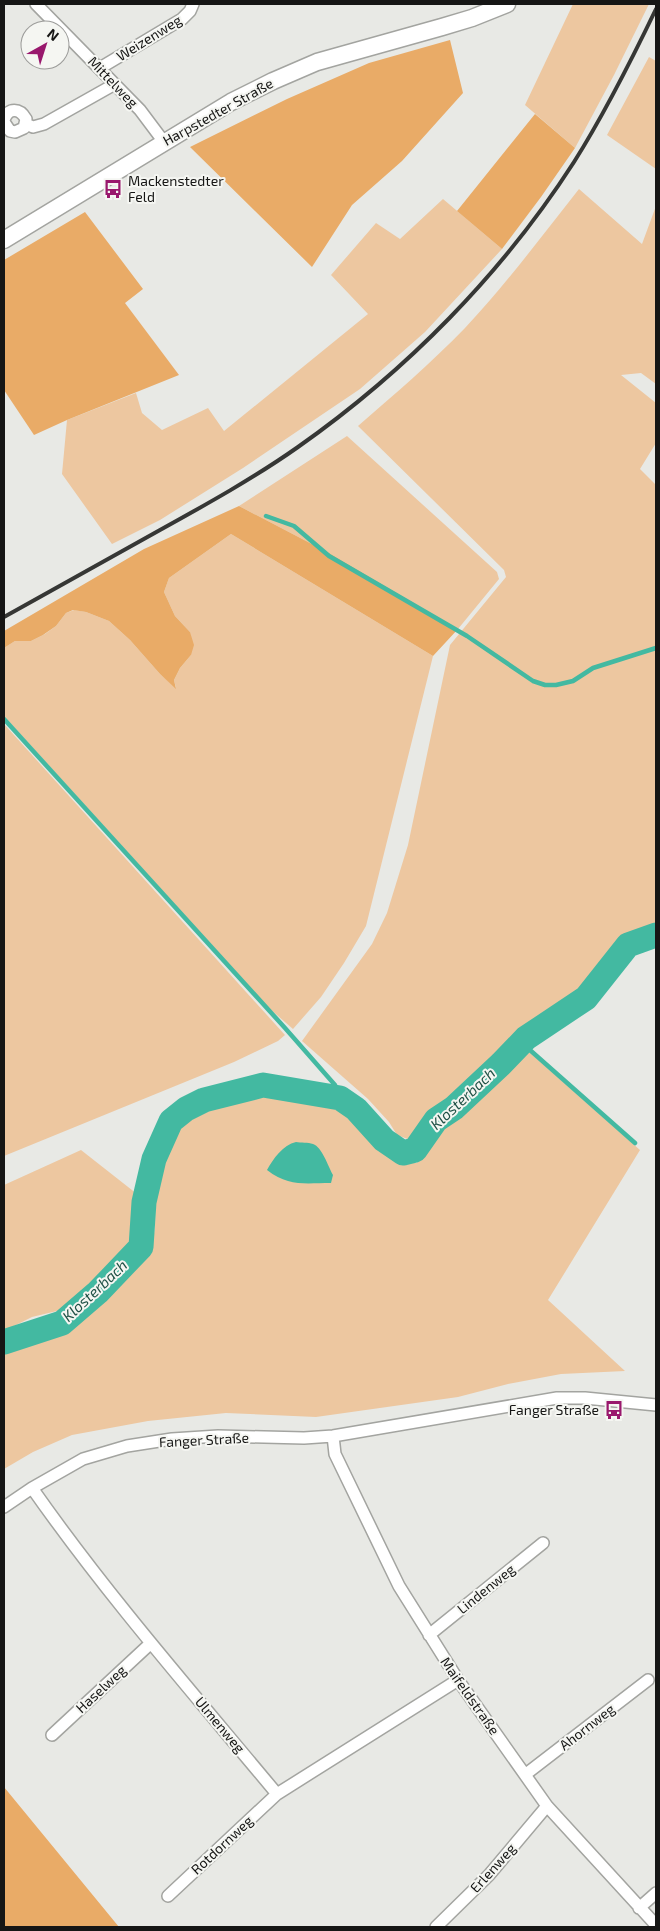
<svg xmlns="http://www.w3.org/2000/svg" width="660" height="1931" font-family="'Exo 2',sans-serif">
	<rect width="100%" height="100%" fill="#e8e9e5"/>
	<path fill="#edc7a0" d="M 573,4 L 649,4 L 614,75 L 575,148 L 525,105 Z
		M 649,57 L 656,61 L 656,169 L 607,135 Z
		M 579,189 L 642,244 L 656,206 L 656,384 L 641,373 L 621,375 L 656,403 L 656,443 L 640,469 L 656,485 L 656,930 L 626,941 L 578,994 L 525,1031 L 457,1100 L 438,1114 L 413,1141 L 397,1135 L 389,1122 L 368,1099 L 302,1041 L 372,944 L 387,913 L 408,845 L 450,645 L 506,577 L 504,570 L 358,426 C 395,394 431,363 465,328 C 506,284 542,236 579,189 Z
		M 443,199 L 502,249 L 425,332 L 360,389 L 243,468 L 160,520 L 112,544 L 62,474 L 67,420 L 136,393 L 142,413 L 162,430 L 208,408 L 224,431 L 368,314 L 331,275 L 376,223 L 400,239 Z
		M 347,436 L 497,572 L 499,579 L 458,629 L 329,553 L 239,506 Z
		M 231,534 L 433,656 L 366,926 L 344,963 L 321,997 L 293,1029 L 270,1009 L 4,716 L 4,648 L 15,641 L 31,641 L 45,634 L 56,626 L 66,613 L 74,610 L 86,612 L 109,621 L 130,640 L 160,674 L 176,688 L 174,680 L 180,668 L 191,655 L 190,632 L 175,616 L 164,592 L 169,578 Z
		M 4,724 L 285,1035 L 278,1041 L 234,1062 L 4,1156 Z
		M 528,1051 L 640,1150 L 548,1300 L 625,1371 L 561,1374 L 508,1384 L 458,1397 L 316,1417 L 226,1413 L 148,1421 L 72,1435 L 33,1452 L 4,1469 L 4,1351 C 15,1349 23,1341 34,1337 C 43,1334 52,1336 60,1331 C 79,1320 145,1257 153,1238 C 157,1226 154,1199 156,1185 C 159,1165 170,1121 190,1111 C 203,1104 219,1101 233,1097 C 243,1095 256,1090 266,1090 C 287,1090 335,1102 353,1113 C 358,1117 362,1123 366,1127 C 383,1146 390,1159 417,1163 L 426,1146 L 442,1128 Z
		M 81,1150 L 137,1194 L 130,1244 L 97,1281 L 61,1310 L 32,1317 L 4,1331 L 4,1185 Z"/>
	<path fill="#e9ab67" d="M 450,40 L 463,93 L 402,161 L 352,205 L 312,267 L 190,147 L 287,99 L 369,63 Z
		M 535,114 L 575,148 L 541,197 L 502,249 L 457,211 Z
		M 85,212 L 143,289 L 125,303 L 179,375 L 67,420 L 34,435 L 4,390 L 4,260 Z
		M 239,506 L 329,553 L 458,629 L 433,656 L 231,534 L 169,578 L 164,592 L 175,616 L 190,632 L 194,645 L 191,655 L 180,668 L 174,680 L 176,689 L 160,674 L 130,640 L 109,621 L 86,612 L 73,610 L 66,613 L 56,626 L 43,635 L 31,641 L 15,641 L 4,648 L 4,631 L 144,549 Z
		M 4,1787 L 119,1927 L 4,1927 Z"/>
	<path fill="#43b9a1" d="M 296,1142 C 301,1143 308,1142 313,1144 C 322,1147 328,1166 333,1175 L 331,1183 C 305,1183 289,1187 267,1170 C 273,1159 283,1145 296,1142 Z"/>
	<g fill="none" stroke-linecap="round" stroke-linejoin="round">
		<path stroke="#43b9a1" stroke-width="4.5" d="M 266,516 L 294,526 L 329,556 L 467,636 L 533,681 L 545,685 L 556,685 L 573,681 L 593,668 L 656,648
			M 4,719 L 285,1028 L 335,1085 L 340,1098
			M 522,1043 L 635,1143"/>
		<path stroke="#43b9a1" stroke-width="25" d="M 4,1342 L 62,1323 L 98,1292 L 141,1247 L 144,1202 L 154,1159 L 171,1121 L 186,1109 L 204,1100 L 263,1085 L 340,1098 L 356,1109 L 384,1140 L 403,1153 L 415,1150 L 436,1120 L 454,1108 L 501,1064 L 526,1038 L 586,998 L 628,945 L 656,935"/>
		<g stroke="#a3a4a0" stroke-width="14">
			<path id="street" d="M 36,4 L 140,110 L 164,142
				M 100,68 L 182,19 L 190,11 L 193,4
				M 4,120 C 8,107 20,108 26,119 L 24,128 L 15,132 L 10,131 L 4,122
				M 26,124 L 33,127 L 44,124 L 115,84
				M 333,1436 L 335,1454 L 399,1586 L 458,1680 L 547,1806 L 656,1925
				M 32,1488 C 107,1595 193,1693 277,1794 L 458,1680
				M 4,1507 L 32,1488 L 83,1459 L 127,1446 L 172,1439 L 218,1436 L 304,1438 L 333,1436 L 557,1398 L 585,1398 L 656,1405
				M 429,1635 L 543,1543
				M 52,1735 L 151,1643
				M 526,1774 L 648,1680
				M 168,1896 L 277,1794
				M 639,1908 L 656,1893
				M 436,1927 L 489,1875 L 547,1806"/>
		</g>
		<g stroke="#a3a4a0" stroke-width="19">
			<path id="secondary" d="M 4,240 L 231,102 L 273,81 L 317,62 L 442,27 L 472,18 L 507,4"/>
		</g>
		<use href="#street" stroke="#fff" stroke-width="11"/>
		<use href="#secondary" stroke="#fff" stroke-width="16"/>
		<path stroke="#363735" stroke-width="4" d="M 4,617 C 56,588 108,559 160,530 C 207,504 254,478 298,447 C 406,371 502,274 574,162 C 605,113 631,61 656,9"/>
	</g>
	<defs>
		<g id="bus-bare" transform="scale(1.5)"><path d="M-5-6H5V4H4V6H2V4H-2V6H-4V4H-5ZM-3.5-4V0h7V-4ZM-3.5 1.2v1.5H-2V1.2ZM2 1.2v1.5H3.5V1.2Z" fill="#99186d" stroke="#f5f6f2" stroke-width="2.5" paint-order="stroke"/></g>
	</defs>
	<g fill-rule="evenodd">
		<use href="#bus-bare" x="113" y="189"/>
		<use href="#bus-bare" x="614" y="1410"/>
	</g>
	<g text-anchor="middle" stroke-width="4" stroke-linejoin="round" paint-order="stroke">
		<g font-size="14" fill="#161615" stroke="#f5f6f2">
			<text transform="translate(149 38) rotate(-32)" y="5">Weizenweg</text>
			<text transform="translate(113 82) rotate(46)" y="5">Mittelweg</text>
			<text transform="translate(218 112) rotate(-29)" y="5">Harpstedter Straße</text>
			<text transform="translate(204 1440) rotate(-3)" y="5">Fanger Straße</text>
			<text transform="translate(486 1589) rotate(-39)" y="5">Lindenweg</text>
			<text transform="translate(101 1689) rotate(-43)" y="5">Haselweg</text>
			<text transform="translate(470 1696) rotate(55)" y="5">Maifeldstraße</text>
			<text transform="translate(220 1725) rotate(50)" y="5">Ulmenweg</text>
			<text transform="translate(587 1727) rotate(-38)" y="5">Ahornweg</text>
			<text transform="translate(222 1845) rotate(-43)" y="5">Rotdornweg</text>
			<text transform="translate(493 1868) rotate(-48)" y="5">Erlenweg</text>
		</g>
		<g font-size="14" fill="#161615" stroke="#f5f6f2" text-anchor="start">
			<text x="128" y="186">Mackenstedter<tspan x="128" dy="16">Feld</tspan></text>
			<text x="599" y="1415" text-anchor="end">Fanger Straße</text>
		</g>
		<g font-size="15" font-style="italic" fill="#225348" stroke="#f5f6f2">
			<text transform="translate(463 1099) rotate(-43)" y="5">Klosterbach</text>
			<text transform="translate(95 1291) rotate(-43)" y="5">Klosterbach</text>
		</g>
	</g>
	<rect width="660" height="1931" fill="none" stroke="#161615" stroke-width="10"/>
	<g transform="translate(45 45) rotate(39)"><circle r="24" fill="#f5f6f2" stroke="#9c9c9a"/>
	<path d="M0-4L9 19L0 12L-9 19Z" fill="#99186d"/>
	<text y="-8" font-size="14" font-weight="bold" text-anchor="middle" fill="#161615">N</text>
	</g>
</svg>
